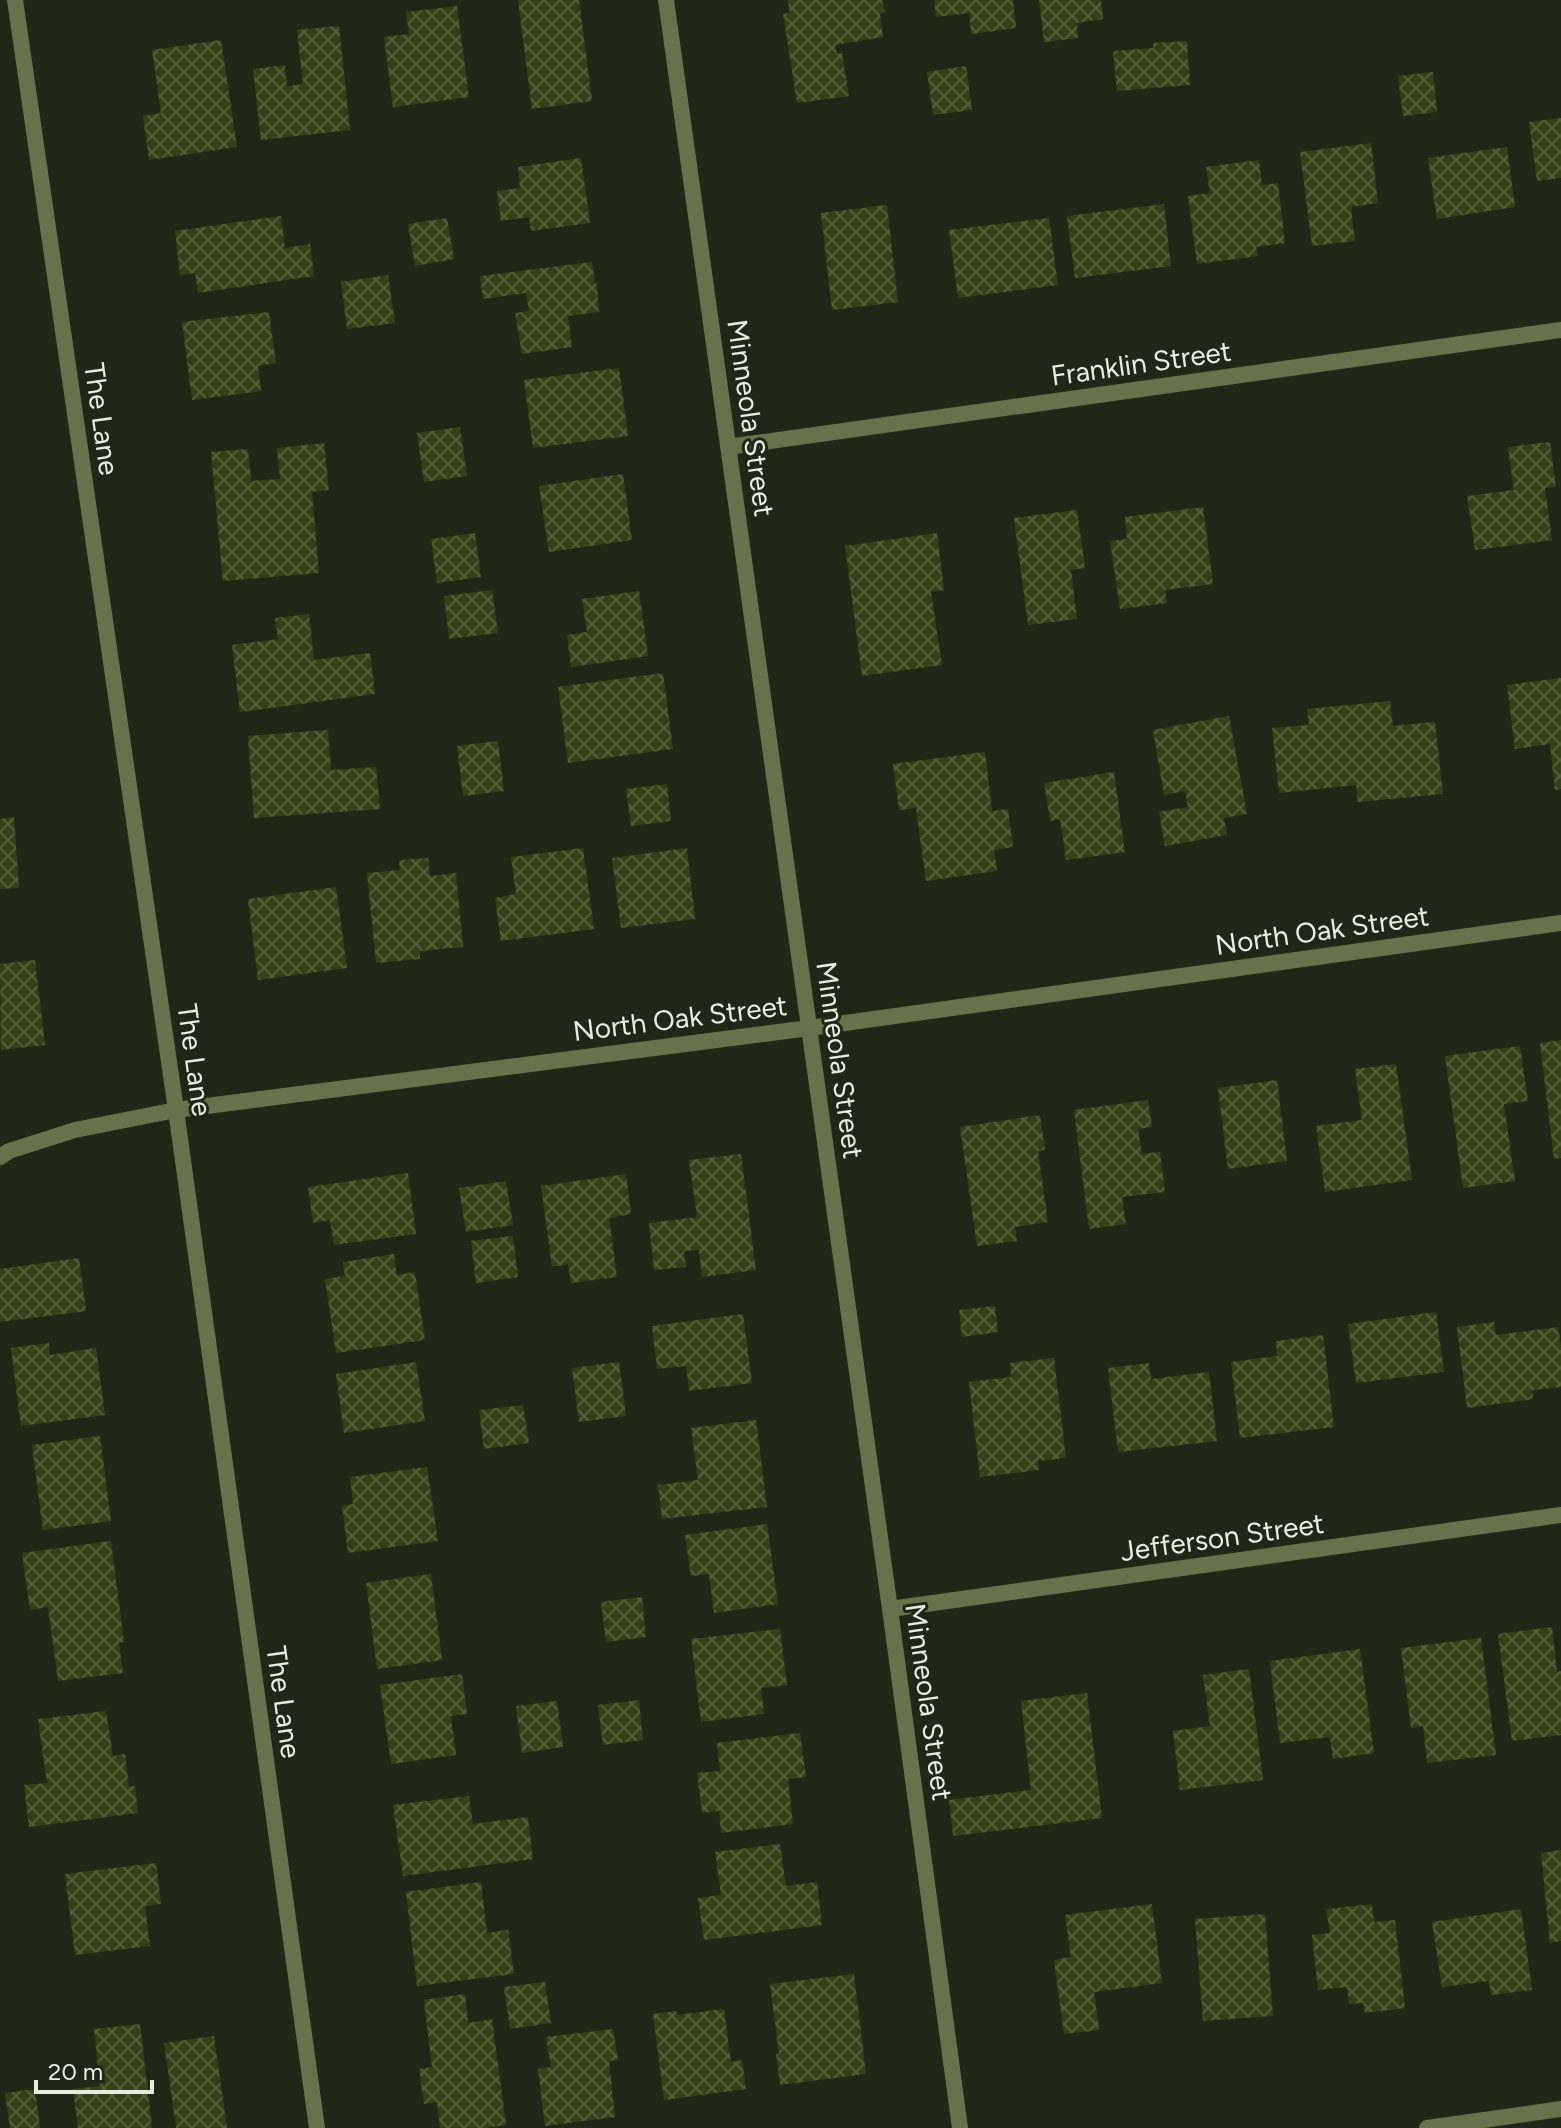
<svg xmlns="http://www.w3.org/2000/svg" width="1561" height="2128" font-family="Figtree,sans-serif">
	<defs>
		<pattern id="building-cross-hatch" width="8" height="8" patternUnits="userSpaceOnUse" patternTransform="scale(2)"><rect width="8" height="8" fill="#364017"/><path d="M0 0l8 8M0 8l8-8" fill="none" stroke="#535c38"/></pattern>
	</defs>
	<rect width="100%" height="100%" fill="#212616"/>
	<path fill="url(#building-cross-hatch)" d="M 518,0 L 579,0 L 592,101 L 532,109 Z
		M 788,0 L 882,0 L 885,11 L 880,14 L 883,37 L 835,45 L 837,54 L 842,53 L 849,96 L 797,103 L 783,14 L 790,13 Z
		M 934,0 L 1013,0 L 1016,28 L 971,34 L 969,13 L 936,17 Z
		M 1039,0 L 1101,0 L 1103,19 L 1077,23 L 1078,38 L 1044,42 Z
		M 457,6 L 469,97 L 393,107 L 384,37 L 409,34 L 406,12 Z
		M 339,26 L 350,130 L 261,140 L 253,69 L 285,65 L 287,86 L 303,84 L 297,30 Z
		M 221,40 L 237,147 L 149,160 L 143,116 L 161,113 L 152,50 Z
		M 1187,41 L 1190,85 L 1117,91 L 1113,51 L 1153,48 L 1153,43 Z
		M 966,66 L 972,110 L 933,115 L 927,72 Z
		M 1433,72 L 1437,112 L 1403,116 L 1398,76 Z
		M 1561,118 L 1561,178 L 1537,181 L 1529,122 Z
		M 1371,143 L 1378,203 L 1351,207 L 1355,241 L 1312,246 L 1300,152 Z
		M 1507,147 L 1515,207 L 1437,219 L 1428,158 Z
		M 581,158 L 590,223 L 531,231 L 529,217 L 501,221 L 497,191 L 520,188 L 518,167 Z
		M 1259,160 L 1262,185 L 1278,183 L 1285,243 L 1256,247 L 1258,256 L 1197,264 L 1188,196 L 1210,193 L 1206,167 Z
		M 1164,204 L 1171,266 L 1075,278 L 1067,216 Z
		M 887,205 L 898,302 L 832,310 L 821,213 Z
		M 281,216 L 285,248 L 310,244 L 314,276 L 198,293 L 195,273 L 180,275 L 175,231 Z
		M 447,218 L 454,259 L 415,266 L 408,224 Z
		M 1049,218 L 1058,285 L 958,298 L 949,230 Z
		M 592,262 L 595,284 L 597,283 L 599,312 L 568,316 L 572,347 L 522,354 L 515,313 L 529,311 L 526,293 L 483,299 L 480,276 Z
		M 388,275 L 395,323 L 347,329 L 341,282 Z
		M 269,312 L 276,363 L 258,366 L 261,391 L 192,400 L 182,322 Z
		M 619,368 L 628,436 L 533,448 L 524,380 Z
		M 460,427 L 467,476 L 424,482 L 417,433 Z
		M 1550,442 L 1556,487 L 1545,488 L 1552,540 L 1475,550 L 1467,496 L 1514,490 L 1508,447 Z
		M 324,443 L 329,490 L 312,492 L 319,573 L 223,581 L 211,452 L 248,449 L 251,481 L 280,479 L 277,448 Z
		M 623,474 L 632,540 L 549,552 L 539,486 Z
		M 1203,507 L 1213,584 L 1165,590 L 1167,603 L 1120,609 L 1110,541 L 1127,539 L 1125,517 Z
		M 1077,510 L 1085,568 L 1071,570 L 1077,619 L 1028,625 L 1014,518 Z
		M 475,533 L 481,577 L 437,583 L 431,539 Z
		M 937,533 L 944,590 L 931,592 L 942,665 L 862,676 L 845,546 Z
		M 492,590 L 498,633 L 449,639 L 444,596 Z
		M 639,591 L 648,656 L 571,667 L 567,635 L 587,632 L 582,599 Z
		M 309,614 L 314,660 L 370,653 L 375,694 L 240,712 L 232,645 L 278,639 L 275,618 Z
		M 663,673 L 673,749 L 568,763 L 558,687 Z
		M 1561,678 L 1561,789 L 1555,790 L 1550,744 L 1515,749 L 1507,685 Z
		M 1390,701 L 1393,726 L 1435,722 L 1443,794 L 1358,802 L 1356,785 L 1279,793 L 1272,728 L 1309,725 L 1307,709 Z
		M 1229,716 L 1247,814 L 1224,818 L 1227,835 L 1165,846 L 1159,812 L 1188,807 L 1185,791 L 1164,795 L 1153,730 Z
		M 328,730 L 331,770 L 376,767 L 380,809 L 254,818 L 248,736 Z
		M 498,741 L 504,791 L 463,796 L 457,746 Z
		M 985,752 L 992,811 L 1008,809 L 1013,847 L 994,850 L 997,871 L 926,881 L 916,808 L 899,810 L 893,764 Z
		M 1114,772 L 1125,852 L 1066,860 L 1060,819 L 1050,821 L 1044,783 Z
		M 667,784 L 671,821 L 631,826 L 626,789 Z
		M 14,817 L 19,888 L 0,889 L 0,819 Z
		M 583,848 L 594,929 L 501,941 L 495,898 L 516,894 L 511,857 Z
		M 687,848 L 695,919 L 621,928 L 612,858 Z
		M 428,858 L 430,876 L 456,873 L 463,947 L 420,951 L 420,959 L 376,963 L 367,873 L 400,870 L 399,860 Z
		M 336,887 L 347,968 L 258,980 L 248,899 Z
		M 35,960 L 45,1045 L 1,1050 L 0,964 Z
		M 1561,1040 L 1561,1158 L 1554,1159 L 1540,1043 Z
		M 1520,1046 L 1528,1101 L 1504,1104 L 1515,1181 L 1463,1188 L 1445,1056 Z
		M 1396,1064 L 1412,1180 L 1325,1192 L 1316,1126 L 1362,1120 L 1355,1069 Z
		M 1277,1080 L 1287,1161 L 1228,1169 L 1218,1088 Z
		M 1148,1100 L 1152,1127 L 1138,1129 L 1142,1154 L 1160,1152 L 1165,1192 L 1122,1197 L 1126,1224 L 1089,1229 L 1074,1110 Z
		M 1040,1115 L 1045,1150 L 1038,1151 L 1048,1222 L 1015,1227 L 1017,1241 L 977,1246 L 960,1127 Z
		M 741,1154 L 756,1270 L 702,1277 L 699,1250 L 684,1251 L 686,1267 L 654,1270 L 649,1223 L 697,1217 L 689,1160 Z
		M 408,1173 L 416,1234 L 334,1245 L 330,1220 L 313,1223 L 308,1187 Z
		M 626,1174 L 631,1214 L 609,1218 L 617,1277 L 571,1283 L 568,1264 L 552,1267 L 541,1186 Z
		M 506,1181 L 513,1225 L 466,1232 L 459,1188 Z
		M 513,1236 L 518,1277 L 476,1283 L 471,1241 Z
		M 394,1254 L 397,1275 L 415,1272 L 425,1340 L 336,1353 L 325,1279 L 345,1276 L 343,1262 Z
		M 79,1258 L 86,1311 L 0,1322 L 0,1269 Z
		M 995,1306 L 998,1332 L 962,1337 L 959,1310 Z
		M 1436,1312 L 1444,1372 L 1356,1383 L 1348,1324 Z
		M 743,1314 L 752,1383 L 689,1391 L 686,1366 L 657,1369 L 652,1326 Z
		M 1494,1322 L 1496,1335 L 1558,1327 L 1561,1347 L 1561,1387 L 1533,1390 L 1533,1399 L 1467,1408 L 1457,1327 Z
		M 1323,1335 L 1334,1427 L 1240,1438 L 1231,1362 L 1277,1356 L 1276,1341 Z
		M 49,1343 L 50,1355 L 96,1348 L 105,1415 L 21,1426 L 11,1348 Z
		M 1054,1358 L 1066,1458 L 1038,1461 L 1039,1470 L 980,1477 L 969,1382 L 1011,1377 L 1010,1363 Z
		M 416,1362 L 425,1421 L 344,1433 L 336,1374 Z
		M 619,1362 L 626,1416 L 579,1422 L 572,1368 Z
		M 1149,1363 L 1151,1379 L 1209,1372 L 1217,1441 L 1118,1452 L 1108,1368 Z
		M 523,1405 L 529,1443 L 484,1449 L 479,1410 Z
		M 756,1420 L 767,1507 L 662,1519 L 658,1485 L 698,1480 L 691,1428 Z
		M 100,1436 L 111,1521 L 43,1530 L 32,1445 Z
		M 427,1467 L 438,1541 L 348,1553 L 342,1506 L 353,1504 L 350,1477 Z
		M 767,1524 L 778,1604 L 714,1613 L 709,1574 L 691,1576 L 685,1535 Z
		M 111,1541 L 124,1642 L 119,1643 L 123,1673 L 58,1681 L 48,1607 L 30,1610 L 22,1553 Z
		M 431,1574 L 442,1660 L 377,1669 L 366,1583 Z
		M 642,1597 L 646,1637 L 606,1642 L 601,1602 Z
		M 1552,1627 L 1557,1672 L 1561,1671 L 1561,1735 L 1512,1741 L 1498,1634 Z
		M 780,1629 L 787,1685 L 761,1688 L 764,1714 L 701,1722 L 691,1639 Z
		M 1481,1638 L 1496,1755 L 1427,1763 L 1423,1726 L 1411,1728 L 1401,1648 Z
		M 1360,1649 L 1374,1753 L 1333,1759 L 1330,1737 L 1280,1743 L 1270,1661 Z
		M 1249,1669 L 1263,1780 L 1180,1790 L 1173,1731 L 1210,1726 L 1203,1675 Z
		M 462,1674 L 467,1714 L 451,1716 L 456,1755 L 391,1764 L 380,1685 Z
		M 1087,1693 L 1102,1818 L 953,1836 L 949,1800 L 1031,1790 L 1021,1701 Z
		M 639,1700 L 643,1740 L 603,1745 L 598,1705 Z
		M 557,1701 L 563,1747 L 522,1753 L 516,1706 Z
		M 106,1711 L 113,1756 L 125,1754 L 129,1787 L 135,1786 L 138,1813 L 29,1827 L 24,1785 L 47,1783 L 38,1719 Z
		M 800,1733 L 806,1777 L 788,1779 L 793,1824 L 721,1833 L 719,1811 L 702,1813 L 697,1773 L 720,1771 L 717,1743 Z
		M 469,1796 L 473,1824 L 528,1817 L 533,1859 L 403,1876 L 393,1805 Z
		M 780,1844 L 786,1886 L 817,1882 L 822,1925 L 704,1940 L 698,1898 L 721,1895 L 715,1852 Z
		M 1561,1850 L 1561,1941 L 1550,1943 L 1541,1853 Z
		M 156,1863 L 161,1904 L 145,1906 L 150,1946 L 75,1955 L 65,1874 Z
		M 481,1882 L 487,1933 L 508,1930 L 514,1974 L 417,1986 L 406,1892 Z
		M 1152,1904 L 1162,1983 L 1094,1992 L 1099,2030 L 1064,2034 L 1054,1960 L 1071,1957 L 1065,1915 Z
		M 1372,1904 L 1374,1922 L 1395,1920 L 1405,2008 L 1365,2013 L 1363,2003 L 1349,2004 L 1347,1987 L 1318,1990 L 1312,1935 L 1330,1933 L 1326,1909 Z
		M 1521,1909 L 1532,1990 L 1491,1995 L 1489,1981 L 1442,1987 L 1432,1922 Z
		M 1265,1914 L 1273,2016 L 1203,2021 L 1195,1919 Z
		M 854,1974 L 866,2074 L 780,2085 L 776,2054 L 779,2054 L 770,1984 Z
		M 545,1982 L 551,2023 L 510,2029 L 504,1987 Z
		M 465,1994 L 468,2023 L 492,2019 L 506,2125 L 485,2128 L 440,2128 L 437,2102 L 424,2104 L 419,2069 L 432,2067 L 424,2000 Z
		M 724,2009 L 731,2062 L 742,2060 L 746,2089 L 664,2100 L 653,2014 L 676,2011 L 677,2015 Z
		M 140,2024 L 152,2128 L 78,2128 L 73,2089 L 100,2086 L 94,2029 Z
		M 613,2029 L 618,2060 L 609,2061 L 615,2117 L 545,2126 L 538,2069 L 551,2067 L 546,2037 Z
		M 214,2036 L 227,2128 L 176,2128 L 164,2043 Z
		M 35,2089 L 40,2128 L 10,2128 L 5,2093 Z"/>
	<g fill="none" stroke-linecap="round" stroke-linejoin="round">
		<path stroke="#67724d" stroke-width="16" d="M 15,0 L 176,1110 L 317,2128
			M 666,0 L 890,1609 L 960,2128
			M 728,447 L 1561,330
			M 0,1157 L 9,1151 L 75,1130 L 176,1110 L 809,1028 L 1561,923
			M 890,1609 L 1561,1515
			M 1427,2128 L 1561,2109"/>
	</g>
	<g text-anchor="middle" stroke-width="6" stroke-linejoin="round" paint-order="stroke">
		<g font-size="28" fill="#e8ece1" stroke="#212616">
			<text transform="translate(1141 363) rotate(-8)" y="10">Franklin Street</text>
			<text transform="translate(751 418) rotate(82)" y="10">Minneola Street</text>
			<text transform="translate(102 419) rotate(82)" y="10">The Lane</text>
			<text transform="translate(1322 930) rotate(-8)" y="10">North Oak Street</text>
			<text transform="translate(680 1018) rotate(-7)" y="10">North Oak Street</text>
			<text transform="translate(195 1060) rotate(82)" y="10">The Lane</text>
			<text transform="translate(840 1060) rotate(82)" y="10">Minneola Street</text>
			<text transform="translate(1222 1537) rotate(-8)" y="10">Jefferson Street</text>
			<text transform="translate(284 1702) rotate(82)" y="10">The Lane</text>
			<text transform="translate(929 1702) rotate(82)" y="10">Minneola Street</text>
		</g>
	</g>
	<path d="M36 2080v12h116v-12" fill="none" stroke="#e8ece1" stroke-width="4"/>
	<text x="48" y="2080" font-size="24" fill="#e8ece1" stroke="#212616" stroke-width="6" paint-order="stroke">20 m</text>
</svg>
